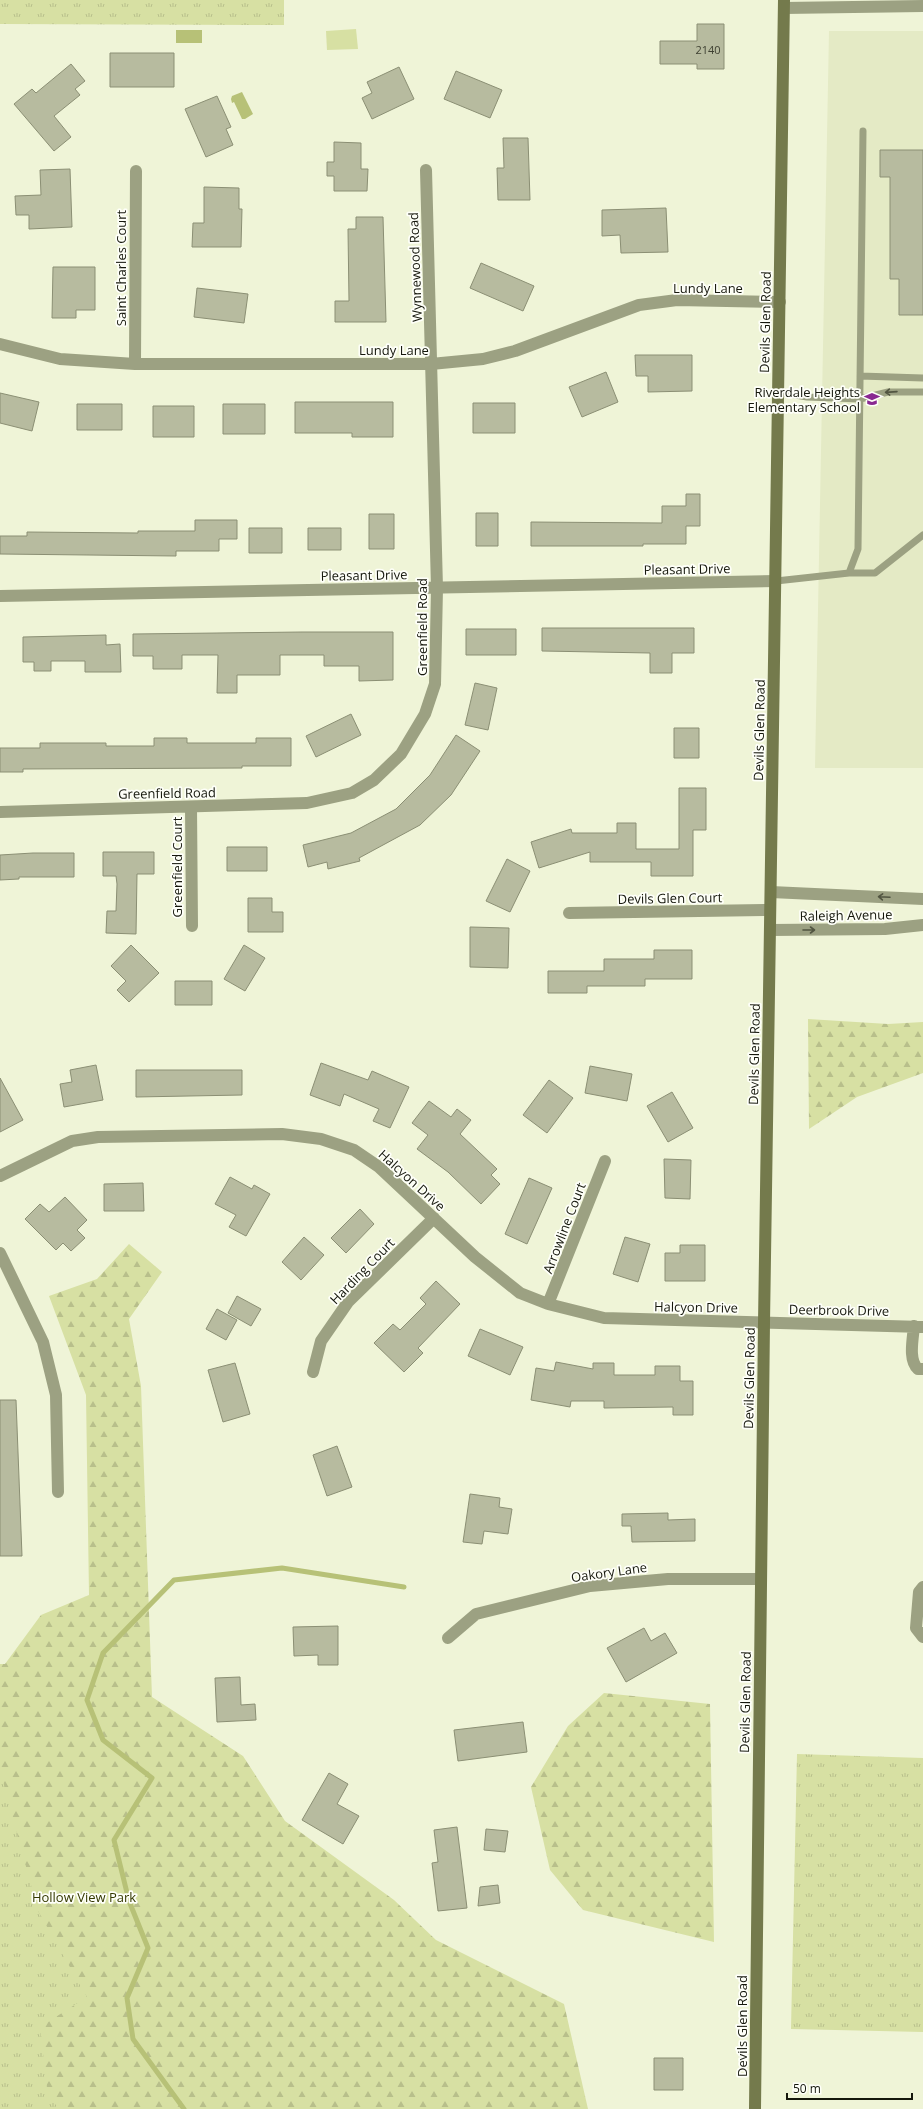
<svg xmlns="http://www.w3.org/2000/svg" width="923" height="2109" font-family="'Open Sans',sans-serif">
	<defs>
		<pattern id="grass-tufts" width="24" height="20" patternUnits="userSpaceOnUse"><rect width="24" height="20" fill="#d7e0a3"/><path d="M3 7l-1-3M5 7V3M7 7l1-3M15 17l-1-3M17 17v-4M19 17l1-3" fill="none" stroke="#b8bf8b"/></pattern>
		<pattern id="forest-firs" width="22" height="20" patternUnits="userSpaceOnUse"><rect width="22" height="20" fill="#d7e0a3"/><path d="M5 1l3.5 6h-7zM16 11l3.5 6h-7z" fill="#b8bf8b"/></pattern>
	</defs>
	<rect width="100%" height="100%" fill="#eff4d7"/>
	<path fill="#e4eac5" d="M 829,31 L 923,31 L 923,768 L 815,768 Z"/>
	<path fill="url(#grass-tufts)" d="M 0,0 L 284,0 L 284,25 L 0,24 Z
		M 0,1723 L 369,2109 L 0,2109 Z
		M 797,1754 L 923,1758 L 923,2032 L 791,2029 Z"/>
	<path fill="url(#forest-firs)" d="M 808,1019 L 888,1024 L 923,1022 L 923,1073 L 857,1097 L 809,1129 Z
		M 129,1244 L 162,1272 L 129,1319 L 141,1386 L 152,1697 L 243,1756 L 285,1821 L 394,1900 L 436,1940 L 564,2004 L 588,2109 L 58,2109 L 47,2088 L 40,2027 L 87,1997 L 38,1911 L 0,1770 L 0,1664 L 5,1664 L 41,1615 L 89,1595 L 86,1395 L 49,1296 L 97,1279 Z
		M 604,1693 L 710,1704 L 714,1942 L 583,1910 L 550,1870 L 531,1787 L 568,1726 Z"/>
	<path fill="#d7e0a3" d="M 356,29 L 358,49 L 327,50 L 326,31 Z"/>
	<path fill="#b7c177" d="M 176,30 L 202,30 L 202,43 L 176,43 Z
		M 242,92 L 253,114 L 245,119 L 242,119 L 234,102 L 232,103 L 231,99 L 232,96 Z"/>
	<g fill="none" stroke-linecap="round" stroke-linejoin="round">
		<path stroke="#b7c177" stroke-width="5" d="M 184,2109 L 133,2039 L 127,1998 L 148,1948 L 129,1901 L 114,1840 L 152,1778 L 103,1740 L 87,1700 L 103,1653 L 174,1580 L 282,1568 L 404,1587"/>
	</g>
	<path fill="#b7bb9f" stroke="#8b8f74" d="M 697,24 L 724,24 L 724,69 L 697,69 L 697,64 L 660,64 L 660,41 L 697,41 Z
		M 110,53 L 174,53 L 174,87 L 110,87 Z
		M 71,64 L 85,81 L 75,89 L 80,95 L 54,116 L 71,137 L 54,151 L 14,104 L 32,89 L 36,93 Z
		M 399,67 L 414,99 L 372,119 L 362,98 L 372,93 L 367,82 Z
		M 456,71 L 502,90 L 490,118 L 444,99 Z
		M 217,96 L 231,127 L 226,129 L 233,145 L 206,157 L 185,109 Z
		M 503,138 L 528,138 L 530,200 L 498,200 L 497,168 L 504,168 Z
		M 334,142 L 361,143 L 361,169 L 368,169 L 367,191 L 334,191 L 334,176 L 327,176 L 327,162 L 334,162 Z
		M 880,150 L 923,150 L 923,315 L 899,315 L 899,279 L 890,279 L 890,177 L 880,177 Z
		M 70,169 L 72,227 L 29,229 L 29,215 L 16,215 L 15,196 L 41,195 L 40,170 Z
		M 204,187 L 239,188 L 239,209 L 242,209 L 241,247 L 192,247 L 193,223 L 204,223 Z
		M 666,208 L 668,252 L 621,253 L 620,235 L 602,236 L 602,210 Z
		M 356,217 L 383,217 L 386,322 L 335,322 L 335,301 L 349,301 L 348,229 L 356,229 Z
		M 481,263 L 534,286 L 523,311 L 470,288 Z
		M 53,267 L 95,267 L 95,310 L 76,310 L 76,318 L 52,318 Z
		M 197,288 L 248,294 L 244,323 L 194,317 Z
		M 635,355 L 692,355 L 692,391 L 648,392 L 648,376 L 636,376 Z
		M 606,372 L 618,402 L 582,417 L 569,387 Z
		M 0,393 L 39,402 L 32,431 L 0,423 Z
		M 295,402 L 393,402 L 393,437 L 352,437 L 352,433 L 295,433 Z
		M 473,403 L 515,403 L 515,433 L 473,433 Z
		M 77,404 L 122,404 L 122,430 L 77,430 Z
		M 223,404 L 265,404 L 265,434 L 223,434 Z
		M 153,406 L 194,406 L 194,437 L 153,437 Z
		M 686,494 L 700,494 L 700,526 L 686,526 L 686,544 L 643,544 L 643,546 L 531,546 L 531,522 L 662,523 L 662,506 L 686,506 Z
		M 476,513 L 498,513 L 498,546 L 476,546 Z
		M 369,514 L 394,514 L 394,549 L 369,549 Z
		M 195,520 L 237,520 L 237,539 L 219,539 L 219,551 L 176,551 L 176,556 L 0,554 L 0,536 L 27,536 L 27,532 L 138,533 L 138,531 L 195,531 Z
		M 249,528 L 282,528 L 282,553 L 249,553 Z
		M 308,528 L 341,528 L 341,550 L 308,550 Z
		M 542,628 L 694,628 L 694,653 L 672,653 L 672,673 L 650,673 L 650,653 L 542,651 Z
		M 466,629 L 516,629 L 516,655 L 466,655 Z
		M 302,632 L 393,632 L 393,680 L 359,681 L 359,666 L 324,666 L 324,655 L 280,655 L 280,675 L 237,675 L 237,693 L 217,693 L 218,655 L 182,655 L 182,669 L 153,669 L 153,656 L 133,656 L 133,634 Z
		M 106,635 L 106,645 L 120,644 L 121,672 L 85,672 L 85,661 L 51,661 L 51,671 L 34,671 L 34,662 L 23,662 L 23,637 Z
		M 475,683 L 497,688 L 488,730 L 465,725 Z
		M 351,714 L 361,735 L 316,757 L 306,736 Z
		M 674,728 L 699,728 L 699,758 L 674,758 Z
		M 456,735 L 480,751 L 451,795 L 420,825 L 359,858 L 360,861 L 328,869 L 327,862 L 308,867 L 303,845 L 351,833 L 396,809 L 430,775 Z
		M 154,738 L 187,738 L 187,743 L 256,743 L 256,738 L 291,738 L 291,766 L 242,766 L 242,768 L 23,769 L 23,772 L 0,772 L 0,748 L 40,748 L 40,743 L 106,743 L 106,746 L 154,746 Z
		M 679,788 L 706,788 L 706,830 L 693,830 L 693,876 L 651,876 L 651,862 L 590,862 L 590,852 L 539,868 L 531,842 L 571,829 L 572,833 L 617,833 L 617,823 L 636,823 L 636,849 L 679,849 Z
		M 227,847 L 267,847 L 267,871 L 227,871 Z
		M 103,852 L 154,852 L 154,874 L 137,874 L 136,934 L 106,933 L 107,911 L 116,911 L 117,884 L 116,876 L 103,876 Z
		M 33,853 L 74,853 L 74,877 L 19,877 L 19,879 L 0,880 L 0,855 Z
		M 507,859 L 530,871 L 510,912 L 486,901 Z
		M 248,898 L 272,898 L 272,912 L 283,912 L 283,932 L 248,932 Z
		M 470,927 L 509,928 L 508,968 L 470,967 Z
		M 131,945 L 159,973 L 129,1002 L 117,990 L 126,981 L 111,966 Z
		M 244,945 L 265,958 L 245,991 L 224,979 Z
		M 654,950 L 692,950 L 692,979 L 645,979 L 645,986 L 587,986 L 587,993 L 548,993 L 548,971 L 604,971 L 604,959 L 654,959 Z
		M 175,981 L 212,981 L 212,1005 L 175,1005 Z
		M 321,1063 L 368,1080 L 372,1071 L 409,1087 L 390,1128 L 373,1121 L 379,1109 L 344,1094 L 340,1106 L 310,1095 Z
		M 96,1065 L 103,1100 L 64,1107 L 60,1084 L 72,1082 L 70,1070 Z
		M 590,1066 L 632,1074 L 627,1101 L 585,1093 Z
		M 136,1070 L 242,1070 L 242,1095 L 136,1097 Z
		M 0,1078 L 23,1120 L 0,1132 Z
		M 549,1080 L 573,1098 L 547,1133 L 523,1115 Z
		M 672,1092 L 693,1128 L 668,1142 L 647,1106 Z
		M 429,1101 L 451,1117 L 457,1109 L 471,1120 L 460,1134 L 497,1169 L 491,1175 L 500,1184 L 481,1204 L 448,1172 L 417,1149 L 428,1135 L 412,1123 Z
		M 664,1159 L 691,1160 L 690,1199 L 665,1198 Z
		M 230,1177 L 252,1189 L 254,1185 L 270,1194 L 246,1236 L 229,1227 L 236,1215 L 215,1204 Z
		M 529,1178 L 552,1188 L 527,1244 L 505,1234 Z
		M 143,1183 L 144,1211 L 104,1211 L 104,1184 Z
		M 65,1197 L 87,1220 L 77,1230 L 85,1238 L 71,1251 L 63,1243 L 56,1250 L 25,1219 L 40,1204 L 49,1212 Z
		M 360,1209 L 374,1224 L 346,1253 L 331,1238 Z
		M 304,1237 L 324,1255 L 301,1280 L 282,1262 Z
		M 625,1237 L 650,1244 L 638,1282 L 613,1274 Z
		M 680,1245 L 705,1245 L 705,1281 L 665,1281 L 665,1253 L 680,1253 Z
		M 436,1281 L 460,1304 L 418,1348 L 423,1353 L 404,1372 L 374,1343 L 393,1324 L 400,1330 L 426,1304 L 420,1298 Z
		M 237,1296 L 261,1309 L 251,1326 L 228,1313 Z
		M 217,1309 L 237,1320 L 226,1340 L 206,1329 Z
		M 480,1329 L 523,1347 L 510,1375 L 468,1356 Z
		M 556,1362 L 593,1369 L 593,1363 L 614,1363 L 614,1375 L 655,1375 L 655,1366 L 680,1366 L 680,1381 L 693,1381 L 693,1415 L 673,1415 L 673,1407 L 604,1408 L 604,1401 L 571,1401 L 570,1407 L 531,1400 L 536,1368 L 554,1371 Z
		M 235,1363 L 250,1414 L 223,1422 L 208,1370 Z
		M 0,1400 L 16,1400 L 22,1556 L 0,1556 Z
		M 337,1446 L 352,1487 L 327,1496 L 313,1455 Z
		M 470,1494 L 500,1498 L 499,1507 L 512,1509 L 508,1534 L 484,1531 L 482,1544 L 463,1542 Z
		M 668,1513 L 668,1520 L 695,1519 L 695,1541 L 632,1542 L 631,1526 L 622,1526 L 622,1514 Z
		M 338,1626 L 338,1665 L 318,1665 L 318,1655 L 294,1656 L 293,1627 Z
		M 644,1628 L 651,1641 L 665,1633 L 677,1653 L 626,1682 L 607,1648 Z
		M 240,1677 L 241,1705 L 255,1704 L 256,1720 L 217,1722 L 215,1678 Z
		M 523,1722 L 527,1752 L 458,1761 L 454,1730 Z
		M 329,1773 L 348,1784 L 337,1804 L 359,1816 L 343,1844 L 302,1820 Z
		M 457,1827 L 467,1908 L 438,1911 L 432,1863 L 438,1862 L 434,1830 Z
		M 486,1829 L 508,1831 L 505,1852 L 484,1850 Z
		M 498,1885 L 500,1903 L 478,1906 L 480,1887 Z
		M 654,2058 L 683,2058 L 683,2090 L 654,2090 Z"/>
	<g fill="none" stroke-linecap="round" stroke-linejoin="round">
		<path stroke="#9ca182" stroke-width="7" d="M 860,376 L 923,378
			M 778,392 L 807,397 L 860,399 L 888,392 L 923,392
			M 849,573 L 858,549 L 863,131
			M 776,581 L 849,573 L 875,573 L 923,535"/>
		<path stroke="#9ca182" stroke-width="12" d="M 784,8 L 923,6
			M 0,344 L 60,359 L 135,364 L 431,364 L 483,359 L 515,351 L 639,305 L 677,300 L 780,302
			M 135,364 L 136,171
			M 0,596 L 776,581
			M 191,807 L 192,926
			M 0,812 L 307,803 L 352,793 L 374,780 L 401,754 L 425,714 L 435,684 L 437,588 L 426,170
			M 771,892 L 923,899
			M 569,913 L 770,910
			M 770,930 L 885,929 L 923,925
			M 0,1176 L 72,1141 L 98,1137 L 282,1134 L 321,1139 L 354,1150 L 379,1167 L 475,1257 L 520,1293 L 548,1304 L 604,1318 L 923,1327
			M 0,1253 L 43,1342 L 56,1395 L 58,1492
			M 548,1304 L 605,1161
			M 914,1326 C 913,1339 908,1360 918,1369 L 923,1369
			M 313,1372 L 321,1341 L 348,1302 L 434,1218
			M 923,1587 L 919,1592 L 916,1628 L 923,1637
			M 448,1638 L 476,1614 L 590,1586 L 668,1579 L 761,1579"/>
		<path stroke="#747a4c" stroke-width="12" d="M 755,2109 L 764,1323 L 784,0"/>
	</g>
	<defs><path id="oneway-shaft" d="M-6 0H5M1.5-3L5.5 0L1.5 3" fill="none" stroke-width="1.6" stroke-linecap="round" stroke-linejoin="round"/></defs>
	<g stroke="#525541">
		<use href="#oneway-shaft" transform="translate(891 392) rotate(176)"/>
		<use href="#oneway-shaft" transform="translate(884 897) rotate(-177)"/>
		<use href="#oneway-shaft" transform="translate(809 930)"/>
	</g>
	<defs>
		<g id="school-bare" transform="scale(1.2)"><path d="M0-5L7-2L0 1L-7-2ZM-4 1L0 2.5L4 1V4Q0 6-4 4Z" fill="#892891" stroke="#fefff9" stroke-width="2.5" paint-order="stroke"/></g>
	</defs>
	<g fill-rule="evenodd">
		<use href="#school-bare" x="872" y="399"/>
	</g>
	<g text-anchor="middle" stroke-width="3.5" stroke-linejoin="round" paint-order="stroke">
		<g font-size="11" fill="#3e4031">
			<text x="708" y="54">2140</text>
		</g>
		<g font-size="13" fill="#15170c" stroke="#fefff9">
			<text transform="translate(415 267) rotate(-92)" y="5">Wynnewood Road</text>
			<text transform="translate(121 268) rotate(-90)" y="5">Saint Charles Court</text>
			<text x="708" y="293">Lundy Lane</text>
			<text transform="translate(765 322) rotate(-89)" y="5">Devils Glen Road</text>
			<text x="394" y="355">Lundy Lane</text>
			<text transform="translate(687 569) rotate(-1)" y="5">Pleasant Drive</text>
			<text transform="translate(364 575) rotate(-1)" y="5">Pleasant Drive</text>
			<text transform="translate(422 627) rotate(-90)" y="5">Greenfield Road</text>
			<text transform="translate(759 730) rotate(-89)" y="5">Devils Glen Road</text>
			<text transform="translate(167 793) rotate(-1)" y="5">Greenfield Road</text>
			<text transform="translate(177 867) rotate(-90)" y="5">Greenfield Court</text>
			<text transform="translate(670 898) rotate(-1)" y="5">Devils Glen Court</text>
			<text transform="translate(846 915) rotate(-1)" y="5">Raleigh Avenue</text>
			<text transform="translate(754 1054) rotate(-89)" y="5">Devils Glen Road</text>
			<text transform="translate(412 1180) rotate(42)" y="5">Halcyon Drive</text>
			<text transform="translate(564 1228) rotate(-69)" y="5">Arrowline Court</text>
			<text transform="translate(362 1271) rotate(-46)" y="5">Harding Court</text>
			<text transform="translate(696 1307) rotate(1)" y="5">Halcyon Drive</text>
			<text transform="translate(839 1310) rotate(1)" y="5">Deerbrook Drive</text>
			<text transform="translate(749 1378) rotate(-89)" y="5">Devils Glen Road</text>
			<text transform="translate(609 1572) rotate(-8)" y="5">Oakory Lane</text>
			<text transform="translate(745 1702) rotate(-89)" y="5">Devils Glen Road</text>
			<text transform="translate(742 2026) rotate(-90)" y="5">Devils Glen Road</text>
		</g>
		<g font-size="13" fill="#15170c" stroke="#fefff9" text-anchor="end">
			<text x="860" y="397">Riverdale Heights<tspan x="860" dy="15">Elementary School</tspan></text>
		</g>
		<g font-size="13" fill="#343900" stroke="#fefff9">
			<text x="84" y="1902">Hollow View Park</text>
		</g>
	</g>
	<path d="M787 2093v6h125v-6" fill="none" stroke="#15170c" stroke-width="2"/>
	<text x="793" y="2093" font-size="12" fill="#15170c" stroke="#fefff9" stroke-width="3" paint-order="stroke">50 m</text>
</svg>
